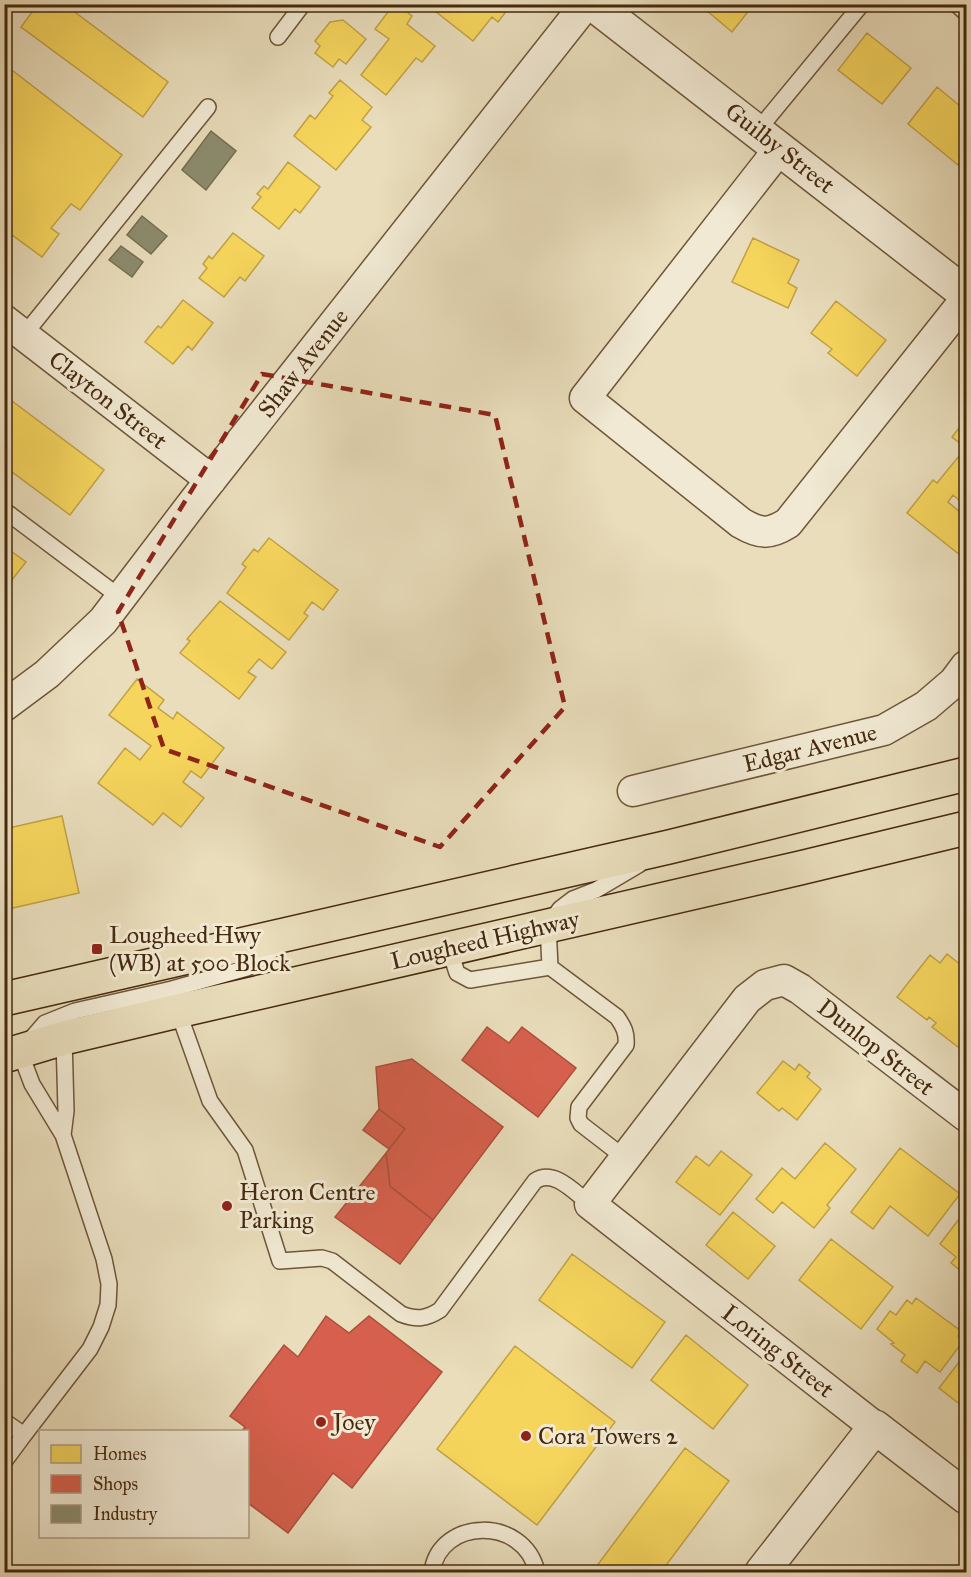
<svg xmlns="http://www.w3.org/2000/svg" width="971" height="1577" font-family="'IM FELL Great Primer',serif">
	<rect width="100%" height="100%" fill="#e9ddbb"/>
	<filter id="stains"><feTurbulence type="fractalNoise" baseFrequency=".00333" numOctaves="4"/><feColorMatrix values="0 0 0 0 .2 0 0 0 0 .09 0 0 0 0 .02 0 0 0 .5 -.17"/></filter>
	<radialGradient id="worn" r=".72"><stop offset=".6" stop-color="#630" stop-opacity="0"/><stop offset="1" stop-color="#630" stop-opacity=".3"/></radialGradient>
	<path fill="#f6d55c" stroke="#c1a145" stroke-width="1.5" d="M 38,4 L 64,4 L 168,82 L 143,117 L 21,27 Z
		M 394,4 L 397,4 L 412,16 L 407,24 L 435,46 L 422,62 L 416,58 L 386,95 L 361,75 L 389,39 L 375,29 Z
		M 426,4 L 512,4 L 498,22 L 492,17 L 473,41 Z
		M 699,4 L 754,4 L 732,32 Z
		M 343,20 L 366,39 L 346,64 L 339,59 L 333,67 L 315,53 L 320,46 L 315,41 L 330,22 Z
		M 867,33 L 911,68 L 882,104 L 838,70 Z
		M 4,64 L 122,155 L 80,210 L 71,204 L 51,228 L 59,234 L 42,257 L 4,229 Z
		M 340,80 L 372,107 L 362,120 L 371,127 L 336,170 L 294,136 L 310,115 L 315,119 L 333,96 L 329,93 Z
		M 937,87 L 966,111 L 966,155 L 958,165 L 908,124 Z
		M 288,162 L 320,187 L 300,213 L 295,209 L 279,229 L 252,208 L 261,197 L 257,194 L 264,186 L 268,189 Z
		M 233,233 L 264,256 L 245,281 L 240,277 L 224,297 L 199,278 L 207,268 L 203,264 L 209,256 L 212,259 Z
		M 753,238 L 799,260 L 788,283 L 797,288 L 788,308 L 732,282 Z
		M 183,300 L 213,323 L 192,350 L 188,346 L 173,364 L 145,342 L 158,326 L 161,328 Z
		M 836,301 L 886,340 L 857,376 L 828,353 L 832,349 L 811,333 Z
		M 4,395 L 104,470 L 70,515 L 4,466 Z
		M 966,419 L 966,448 L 952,437 Z
		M 959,456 L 966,462 L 966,506 L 953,495 L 948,502 L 966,517 L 966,548 L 960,555 L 907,513 L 933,480 L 937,483 Z
		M 269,538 L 338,590 L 323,610 L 312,602 L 304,613 L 308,616 L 289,640 L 227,593 L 246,567 L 242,564 L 254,549 L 258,552 Z
		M 4,546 L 26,562 L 4,590 Z
		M 220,601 L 286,652 L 272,669 L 259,659 L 248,672 L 256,677 L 239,699 L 180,653 L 190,641 L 187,639 Z
		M 137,679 L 164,700 L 158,708 L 173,719 L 177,712 L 224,748 L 201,778 L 191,771 L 183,782 L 204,798 L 181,827 L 163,813 L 153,825 L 98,783 L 125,748 L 140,760 L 151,746 L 109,715 Z
		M 62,816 L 79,893 L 4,910 L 4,829 Z
		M 947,954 L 966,969 L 966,1036 L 958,1047 L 932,1027 L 936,1023 L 929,1017 L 927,1020 L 897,997 L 930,955 L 940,963 Z
		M 783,1061 L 795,1070 L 799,1064 L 810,1073 L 807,1077 L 821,1089 L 797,1120 L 782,1108 L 779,1111 L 757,1093 Z
		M 825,1143 L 856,1169 L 827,1205 L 830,1208 L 814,1228 L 782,1202 L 773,1213 L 756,1199 L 782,1168 L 795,1179 Z
		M 900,1148 L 960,1194 L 928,1236 L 890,1206 L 873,1229 L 851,1212 Z
		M 721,1151 L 752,1175 L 720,1215 L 676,1182 L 696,1156 L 709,1166 Z
		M 966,1210 L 966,1275 L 951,1263 L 956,1257 L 940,1244 Z
		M 733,1212 L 775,1246 L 748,1279 L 706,1245 Z
		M 831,1239 L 893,1287 L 861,1329 L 799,1280 Z
		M 572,1254 L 665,1322 L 632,1368 L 539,1300 Z
		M 916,1298 L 961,1331 L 958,1336 L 964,1340 L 940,1372 L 925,1361 L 917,1373 L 901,1361 L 905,1355 L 891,1344 L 894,1343 L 877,1329 L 890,1311 L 896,1315 L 907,1300 L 912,1304 Z
		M 686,1335 L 748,1385 L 713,1429 L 651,1380 Z
		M 515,1346 L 615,1422 L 537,1525 L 437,1449 Z
		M 966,1353 L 966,1409 L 939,1388 Z
		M 685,1448 L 729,1481 L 661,1572 L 604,1572 L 596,1567 Z"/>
	<path fill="#d6604d" stroke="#ab503a" stroke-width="1.5" d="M 487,1027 L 509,1043 L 522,1027 L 576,1068 L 538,1117 L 462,1060 Z
		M 412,1059 L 503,1127 L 433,1220 L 390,1186 L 386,1153 L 405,1129 L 379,1109 L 376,1067 Z
		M 379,1109 L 405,1129 L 389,1149 L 363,1130 Z
		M 386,1153 L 390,1186 L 433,1220 L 400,1264 L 335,1217 Z
		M 326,1316 L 349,1333 L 369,1316 L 442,1372 L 352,1488 L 333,1473 L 288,1533 L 248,1503 L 248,1432 L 241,1432 L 245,1427 L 230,1416 L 284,1345 L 298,1357 Z"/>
	<path fill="#8c8c6e" stroke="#776e51" stroke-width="1.5" d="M 211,131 L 236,151 L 206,190 L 182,170 Z
		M 142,216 L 167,236 L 151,254 L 127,235 Z
		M 121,246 L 143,262 L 132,277 L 109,260 Z"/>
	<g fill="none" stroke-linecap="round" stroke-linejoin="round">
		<g stroke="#6f5639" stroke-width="18">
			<path id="service" d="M 956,4 L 966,13
				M 278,37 L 303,4
				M 758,130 L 862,4
				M 24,335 L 208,107
				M 4,510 L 121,598
				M 449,948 L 457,973 L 470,980 L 550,967
				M 178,1011 L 210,1101 L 245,1150 L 280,1261 L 322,1258 L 332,1261 L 401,1314 C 417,1320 426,1319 440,1310 L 535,1181 C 554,1168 575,1193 590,1204
				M 63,1135 L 66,1111 L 64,1038
				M 625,1158 L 581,1124 L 578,1118 L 579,1107 L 626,1045 C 627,1033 624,1027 617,1017 L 550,967 L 548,925 L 560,909 L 573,899 L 596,890 L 640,864
				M 4,1421 L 24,1435 L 90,1349 L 101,1327 L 108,1305 L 109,1284 L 104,1259 L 63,1135 L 32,1084 L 20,1052 L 45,1023 L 75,1011 L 172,989 L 247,968 L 278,946
				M 4,1462 L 24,1435
				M 432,1572 C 439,1518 524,1515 537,1572"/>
		</g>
		<g stroke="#6f5639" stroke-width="33">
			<path id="minor" d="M 780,148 L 585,398 L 741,523 C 760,534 769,535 788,523 L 966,299
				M 4,320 L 211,480
				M 4,706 L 47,674 L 103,621 L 195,500 L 586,4
				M 633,791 L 884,730 L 926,706 L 954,682 L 966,666
				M 875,1427 L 590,1204 L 747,999 L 765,985 L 784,980 L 800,989 L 966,1116"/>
		</g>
		<g stroke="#6f5639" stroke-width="36">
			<path id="tertiary" d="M 593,4 L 966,294
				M 762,1572 L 875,1427 L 966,1497"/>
		</g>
		<g stroke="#46290e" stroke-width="36">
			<path id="primary" d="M 4,999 L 669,847 L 966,774
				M 4,1056 L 64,1038 L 178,1011 L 800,868 L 966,828"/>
		</g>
		<use href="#service" stroke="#f1e9d3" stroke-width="15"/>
		<use href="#minor" stroke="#f1e9d3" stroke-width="30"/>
		<use href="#tertiary" stroke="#f1e9d3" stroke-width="33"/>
		<use href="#primary" stroke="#e9ddbb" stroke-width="33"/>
	</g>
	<path fill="none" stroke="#8f2418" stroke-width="4.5" stroke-dasharray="12 8" stroke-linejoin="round" d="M 262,374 L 495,415 L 565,707 L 440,847 L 164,749 L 118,612 Z"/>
	<g fill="#8f2418" stroke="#f1e9d3" stroke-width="2">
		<rect x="91" y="943" width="12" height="12" rx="3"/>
		<circle cx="227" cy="1206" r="6"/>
		<circle cx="321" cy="1422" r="6"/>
		<circle cx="526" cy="1436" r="6"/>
	</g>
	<g text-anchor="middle" stroke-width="6" stroke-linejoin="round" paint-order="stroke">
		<g font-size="24" fill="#46290e" stroke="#f1e9d3">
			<text transform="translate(780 148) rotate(38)" y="8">Guilby Street</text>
			<text transform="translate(303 363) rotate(-52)" y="8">Shaw Avenue</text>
			<text transform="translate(108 400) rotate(38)" y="8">Clayton Street</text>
			<text transform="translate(810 748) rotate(-14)" y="8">Edgar Avenue</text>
			<text transform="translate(485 940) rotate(-13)" y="8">Lougheed Highway</text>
			<text transform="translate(876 1047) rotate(38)" y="8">Dunlop Street</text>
			<text transform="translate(778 1351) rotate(38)" y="8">Loring Street</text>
		</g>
		<g font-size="24" fill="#46290e" stroke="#f1e9d3" text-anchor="start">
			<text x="109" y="943">Lougheed Hwy<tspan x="109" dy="28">(WB) at 500 Block</tspan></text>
			<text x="239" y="1200">Heron Centre<tspan x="239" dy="28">Parking</tspan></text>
			<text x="333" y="1430">Joey</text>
			<text x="538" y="1444">Cora Towers 2</text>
		</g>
	</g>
	<rect width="971" height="1577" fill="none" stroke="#e9ddbb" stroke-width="24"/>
	<rect x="6" y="6" width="959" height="1565" fill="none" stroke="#46290e" stroke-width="3"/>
	<rect x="12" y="12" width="947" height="1553" fill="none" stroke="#46290e" stroke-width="1.5"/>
	<rect x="39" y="1430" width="210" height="108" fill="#f1e9d3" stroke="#ad9c84" stroke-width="1.5"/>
	<rect x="51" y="1445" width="30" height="18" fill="#f6d55c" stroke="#ad9c84" stroke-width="1.5"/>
	<text x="93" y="1460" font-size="18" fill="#46290e">Homes</text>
	<rect x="51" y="1475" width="30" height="18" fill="#d6604d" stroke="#ad9c84" stroke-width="1.5"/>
	<text x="93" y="1490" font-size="18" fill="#46290e">Shops</text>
	<rect x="51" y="1505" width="30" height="18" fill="#8c8c6e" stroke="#ad9c84" stroke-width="1.5"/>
	<text x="93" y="1520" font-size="18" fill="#46290e">Industry</text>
	<rect width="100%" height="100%" filter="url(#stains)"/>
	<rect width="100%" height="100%" fill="url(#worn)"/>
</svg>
